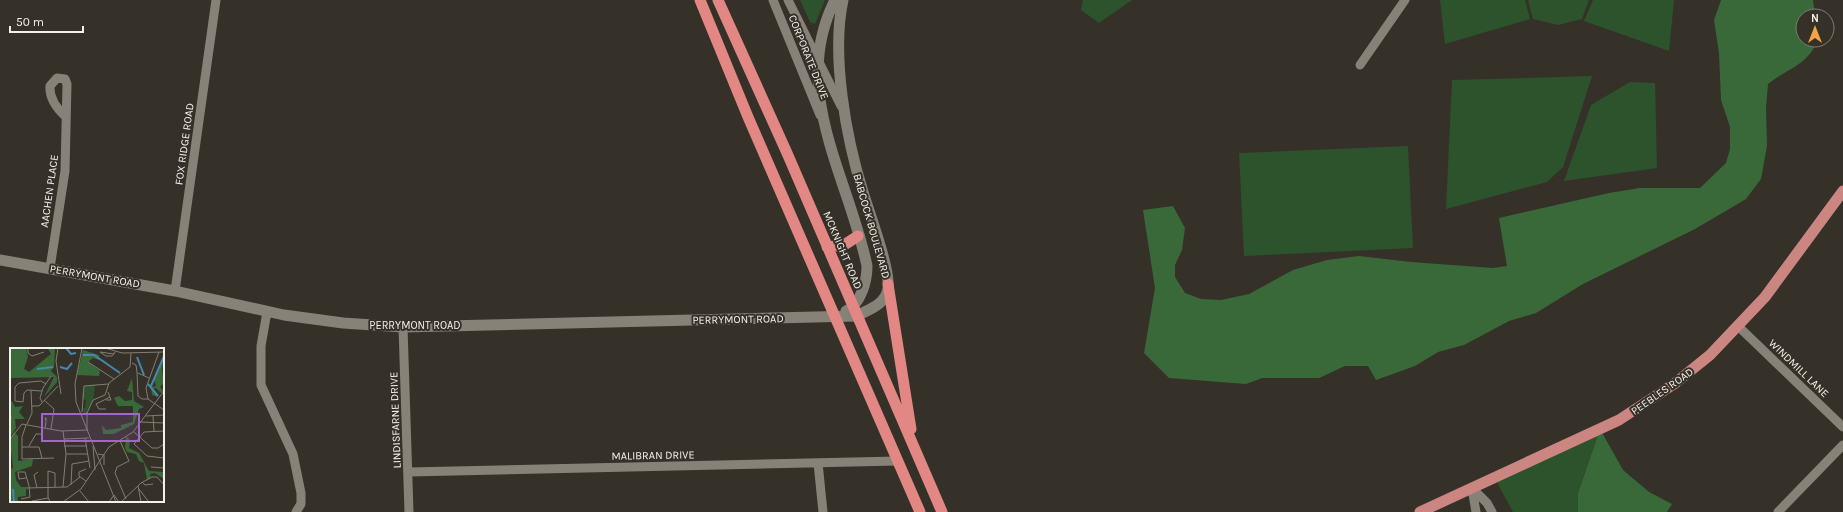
<svg xmlns="http://www.w3.org/2000/svg" width="1843" height="512" font-family="Karla,sans-serif">
	<rect width="100%" height="100%" fill="#353128"/>
	<path fill="#2c532c" d="M 800,0 L 825,0 L 815,24 L 810,22 Z
		M 1083,0 L 1132,0 L 1099,23 L 1081,10 Z
		M 1440,0 L 1525,0 L 1530,19 L 1445,44 Z
		M 1528,0 L 1589,0 L 1582,19 L 1558,25 L 1533,19 Z
		M 1593,0 L 1674,0 L 1669,51 L 1584,21 Z
		M 1592,76 L 1563,167 L 1547,182 L 1446,209 L 1452,80 Z
		M 1630,82 L 1655,83 L 1657,168 L 1564,181 L 1591,105 Z
		M 1408,146 L 1413,248 L 1244,256 L 1239,153 Z
		M 1600,429 L 1578,493 L 1578,512 L 1513,512 L 1494,477 Z"/>
	<path fill="#396939" d="M 1721,0 L 1813,0 L 1815,16 L 1803,16 L 1803,40 L 1818,40 C 1807,66 1788,68 1768,84 L 1766,108 L 1767,146 L 1761,179 L 1746,199 L 1695,229 L 1583,284 L 1536,313 L 1509,321 L 1464,345 L 1438,352 L 1415,366 L 1376,380 L 1368,366 L 1345,366 L 1319,378 L 1262,378 L 1246,384 L 1169,378 L 1144,353 L 1155,288 L 1143,210 L 1173,206 L 1185,228 L 1182,250 L 1175,265 L 1175,277 L 1185,293 L 1201,299 L 1221,300 L 1249,294 L 1293,270 L 1327,260 L 1359,256 L 1411,262 L 1493,268 L 1507,266 L 1499,218 L 1609,193 L 1640,188 L 1700,188 L 1726,163 L 1730,149 L 1730,127 L 1721,100 L 1719,53 L 1714,20 Z
		M 1600,429 L 1623,470 L 1649,492 L 1672,504 L 1667,512 L 1578,512 L 1578,493 Z"/>
	<g fill="none" stroke-linecap="round" stroke-linejoin="round">
		<path stroke="#878277" stroke-width="9" d="M 773,0 L 820,115
			M 788,0 L 841,106
			M 1360,65 L 1405,0
			M 50,268 L 65,171 L 67,84 L 65,79 L 57,78 L 50,86 C 49,99 57,109 66,117
			M 175,291 L 216,0
			M 267,312 L 261,346 L 261,385 L 293,454 L 301,493 L 301,504 L 296,512
			M 403,327 L 409,512
			M 1739,327 L 1843,427
			M 818,463 L 823,512
			M 409,472 L 898,461
			M 1472,488 L 1487,503 L 1492,512
			M 1472,488 L 1476,512
			M 1778,512 L 1843,445"/>
		<path stroke="#878277" stroke-width="11" d="M 835,0 C 789,90 849,178 867,266 C 867,281 861,304 846,311
			M 0,260 L 175,291 L 284,315 L 343,323 L 403,327 L 857,316 C 869,309 885,305 888,289 C 891,271 869,212 863,192 C 846,138 831,55 843,0"/>
		<path stroke="#cb8681" stroke-width="11" d="M 1420,512 L 1619,420 L 1674,384 L 1710,355 L 1765,297 L 1843,191"/>
		<path stroke="#e28784" stroke-width="11" d="M 700,0 L 748,117 L 920,512
			M 718,0 L 787,153 L 942,512
			M 827,247 L 844,245 L 858,236
			M 888,284 L 911,429"/>
	</g>
	<g text-anchor="middle" stroke-width="4" stroke-linejoin="round" paint-order="stroke">
		<g font-size="11" fill="#f4f1ec" stroke="#353128">
			<text transform="translate(809 57) rotate(68)" y="4">CORPORATE DRIVE</text>
			<text transform="translate(184 144) rotate(-82)" y="4">FOX RIDGE ROAD</text>
			<text transform="translate(49 191) rotate(-82)" y="4">AACHEN PLACE</text>
			<text transform="translate(872 226) rotate(74)" y="4">BABCOCK BOULEVARD</text>
			<text transform="translate(843 250) rotate(67)" y="4">MCKNIGHT ROAD</text>
			<text transform="translate(95 276) rotate(10)" y="4">PERRYMONT ROAD</text>
			<text transform="translate(738 319) rotate(-1)" y="4">PERRYMONT ROAD</text>
			<text x="415" y="329">PERRYMONT ROAD</text>
			<text transform="translate(1799 368) rotate(44)" y="4">WINDMILL LANE</text>
			<text transform="translate(1662 391) rotate(-35)" y="4">PEEBLES ROAD</text>
			<text transform="translate(395 420) rotate(-92)" y="4">LINDISFARNE DRIVE</text>
			<text transform="translate(653 455) rotate(-1)" y="4">MALIBRAN DRIVE</text>
		</g>
	</g>
	<g transform="translate(10 348)">
		<rect width="154" height="154" fill="#353128"/>
		<path d="M 85,37 L 83,52 L 75,67 L 72,61 L 75,60 L 76,52 L 72,51 L 73,42 L 75,38 Z" fill="#2c532c"/>
		<path d="M 0,0 L 16,0 L 18,9 L 14,21 L 19,24 L 41,6 L 38,1 L 25,0 L 45,0 L 44,19 L 41,23 L 47,29 L 47,34 L 34,49 L 44,29 L 0,30 ZM 73,2 L 89,7 L 89,12 L 83,10 L 78,14 L 90,23 L 89,28 L 67,27 ZM 154,8 L 152,22 L 154,35 L 150,39 L 154,43 L 151,45 L 146,40 L 143,41 L 148,49 L 142,47 L 141,39 L 146,38 L 144,32 ZM 122,30 L 124,53 L 134,59 L 129,61 L 124,76 L 104,86 L 93,86 L 92,77 L 96,82 L 111,80 L 111,77 L 123,74 L 123,58 L 108,58 L 104,50 L 109,48 L 115,53 L 122,52 L 122,44 L 117,43 ZM 2,53 L 5,59 L 13,58 L 9,64 L 15,71 L 5,71 L 6,80 L 1,88 L 0,55 ZM 4,84 L 8,88 L 8,113 L 23,111 L 22,118 L 5,124 L 6,132 L 11,139 L 16,139 L 16,148 L 8,149 L 8,154 L 1,154 L 0,148 L 0,121 L 3,120 L 0,92 ZM 116,88 L 120,92 L 119,100 L 129,105 L 139,123 L 154,124 L 154,131 L 145,125 L 140,126 L 141,130 L 137,132 L 134,115 L 129,113 L 126,106 L 117,104 L 115,100 Z" fill="#396939"/>
		<path fill="none" stroke="#4686af" stroke-width="2" d="M 56,0 L 61,6 L 66,5M 73,7 L 84,7 L 110,25M 127,9 L 134,27M 50,19 L 57,21 L 62,15M 27,21 L 43,19M 138,36 L 148,48M 141,38 L 154,8M 3,141 L 4,154"/>
		<path fill="none" stroke="#817e76" stroke-width="1" d="M 18,0 L 18,5 L 22,8 L 34,4M 48,0 L 46,13 L 51,46M 72,0 L 65,36 L 66,54 L 106,154M 95,0 L 112,5 L 154,4M 149,4 L 136,40 L 138,51 L 154,62M 104,6 L 90,4 L 96,8 L 102,8 L 104,6 L 105,4M 78,14 L 104,31M 122,15 L 126,17 L 127,24 L 128,48 L 132,51 L 138,51M 128,25 L 139,30M 32,43 L 17,42 L 14,45 L 13,54 L 5,53 L 5,39 L 9,35 L 31,33 L 36,36M 34,52 L 44,61 L 41,81M 96,52 L 101,52 L 98,44M 32,54 L 30,50 L 33,40 L 41,28M 22,58 L 29,58 L 48,38M 96,61 L 89,61 L 86,56 L 100,49M 72,64 L 74,38 L 98,36M 77,65 L 83,52 L 95,47 L 99,35 L 120,19 L 121,5M 136,68 L 154,67M 143,68 L 144,83M 130,74 L 154,75M 17,76 L 22,65 L 21,42M 16,77 L 12,89 L 12,111 L 44,110M 35,80 L 36,74 L 36,70 L 35,70 L 36,72M 154,83 L 134,84 L 124,96 L 137,108 L 154,110M 0,84 L 1,68M 124,84 L 142,100 L 148,100 L 154,96M 75,90 L 80,120M 0,91 L 12,76 L 51,83 L 77,82 L 77,64M 54,91 L 79,90M 110,93 L 119,113 L 107,119 L 105,125 L 116,151M 19,98 L 26,86 L 31,86M 54,98 L 77,98M 83,98 L 85,122M 12,99 L 29,99 L 32,110M 56,106 L 78,106M 88,106 L 94,107 L 94,117M 141,119 L 154,120M 76,133 L 69,128 L 69,124 L 76,121M 132,134 L 135,137 L 143,136M 61,137 L 62,116 L 79,113M 128,138 L 131,154M 53,139 L 56,106 L 53,83M 16,140 L 57,139 L 70,129M 27,140 L 24,127 L 28,124M 129,141 L 138,153M 70,143 L 79,154M 11,151 L 20,149 L 19,138 L 15,124 L 8,124 L 9,131 L 16,130M 22,153 L 38,150M 40,154 L 38,149 L 38,123 L 45,125 L 45,139M 53,154 L 71,141 L 99,99 L 123,84 L 154,43M 99,154 L 104,147 L 109,154M 111,154 L 131,135 L 142,129 L 147,129 L 154,137"/>
		<path fill="#9f67cc" fill-opacity="0.15" stroke="#9f67cc" stroke-width="2" d="M 32,66 L 129,66 L 129,93 L 32,93 Z"/>
		<rect width="154" height="154" fill="none" stroke="#f4f1ec" stroke-width="2"/>
	</g>
	<g transform="translate(1815 28)"><circle r="19" fill="#353128" stroke="#817e76"/>
	<path d="M0-3L7 15L0 10L-7 15Z" fill="#f6a247"/>
	<text y="-6" font-size="11" font-weight="bold" text-anchor="middle" fill="#f4f1ec">N</text>
	</g>
	<path d="M10 26v6h73v-6" fill="none" stroke="#f4f1ec" stroke-width="2"/>
	<text x="16" y="26" font-size="12" fill="#f4f1ec" stroke="#353128" stroke-width="3" paint-order="stroke">50 m</text>
</svg>
